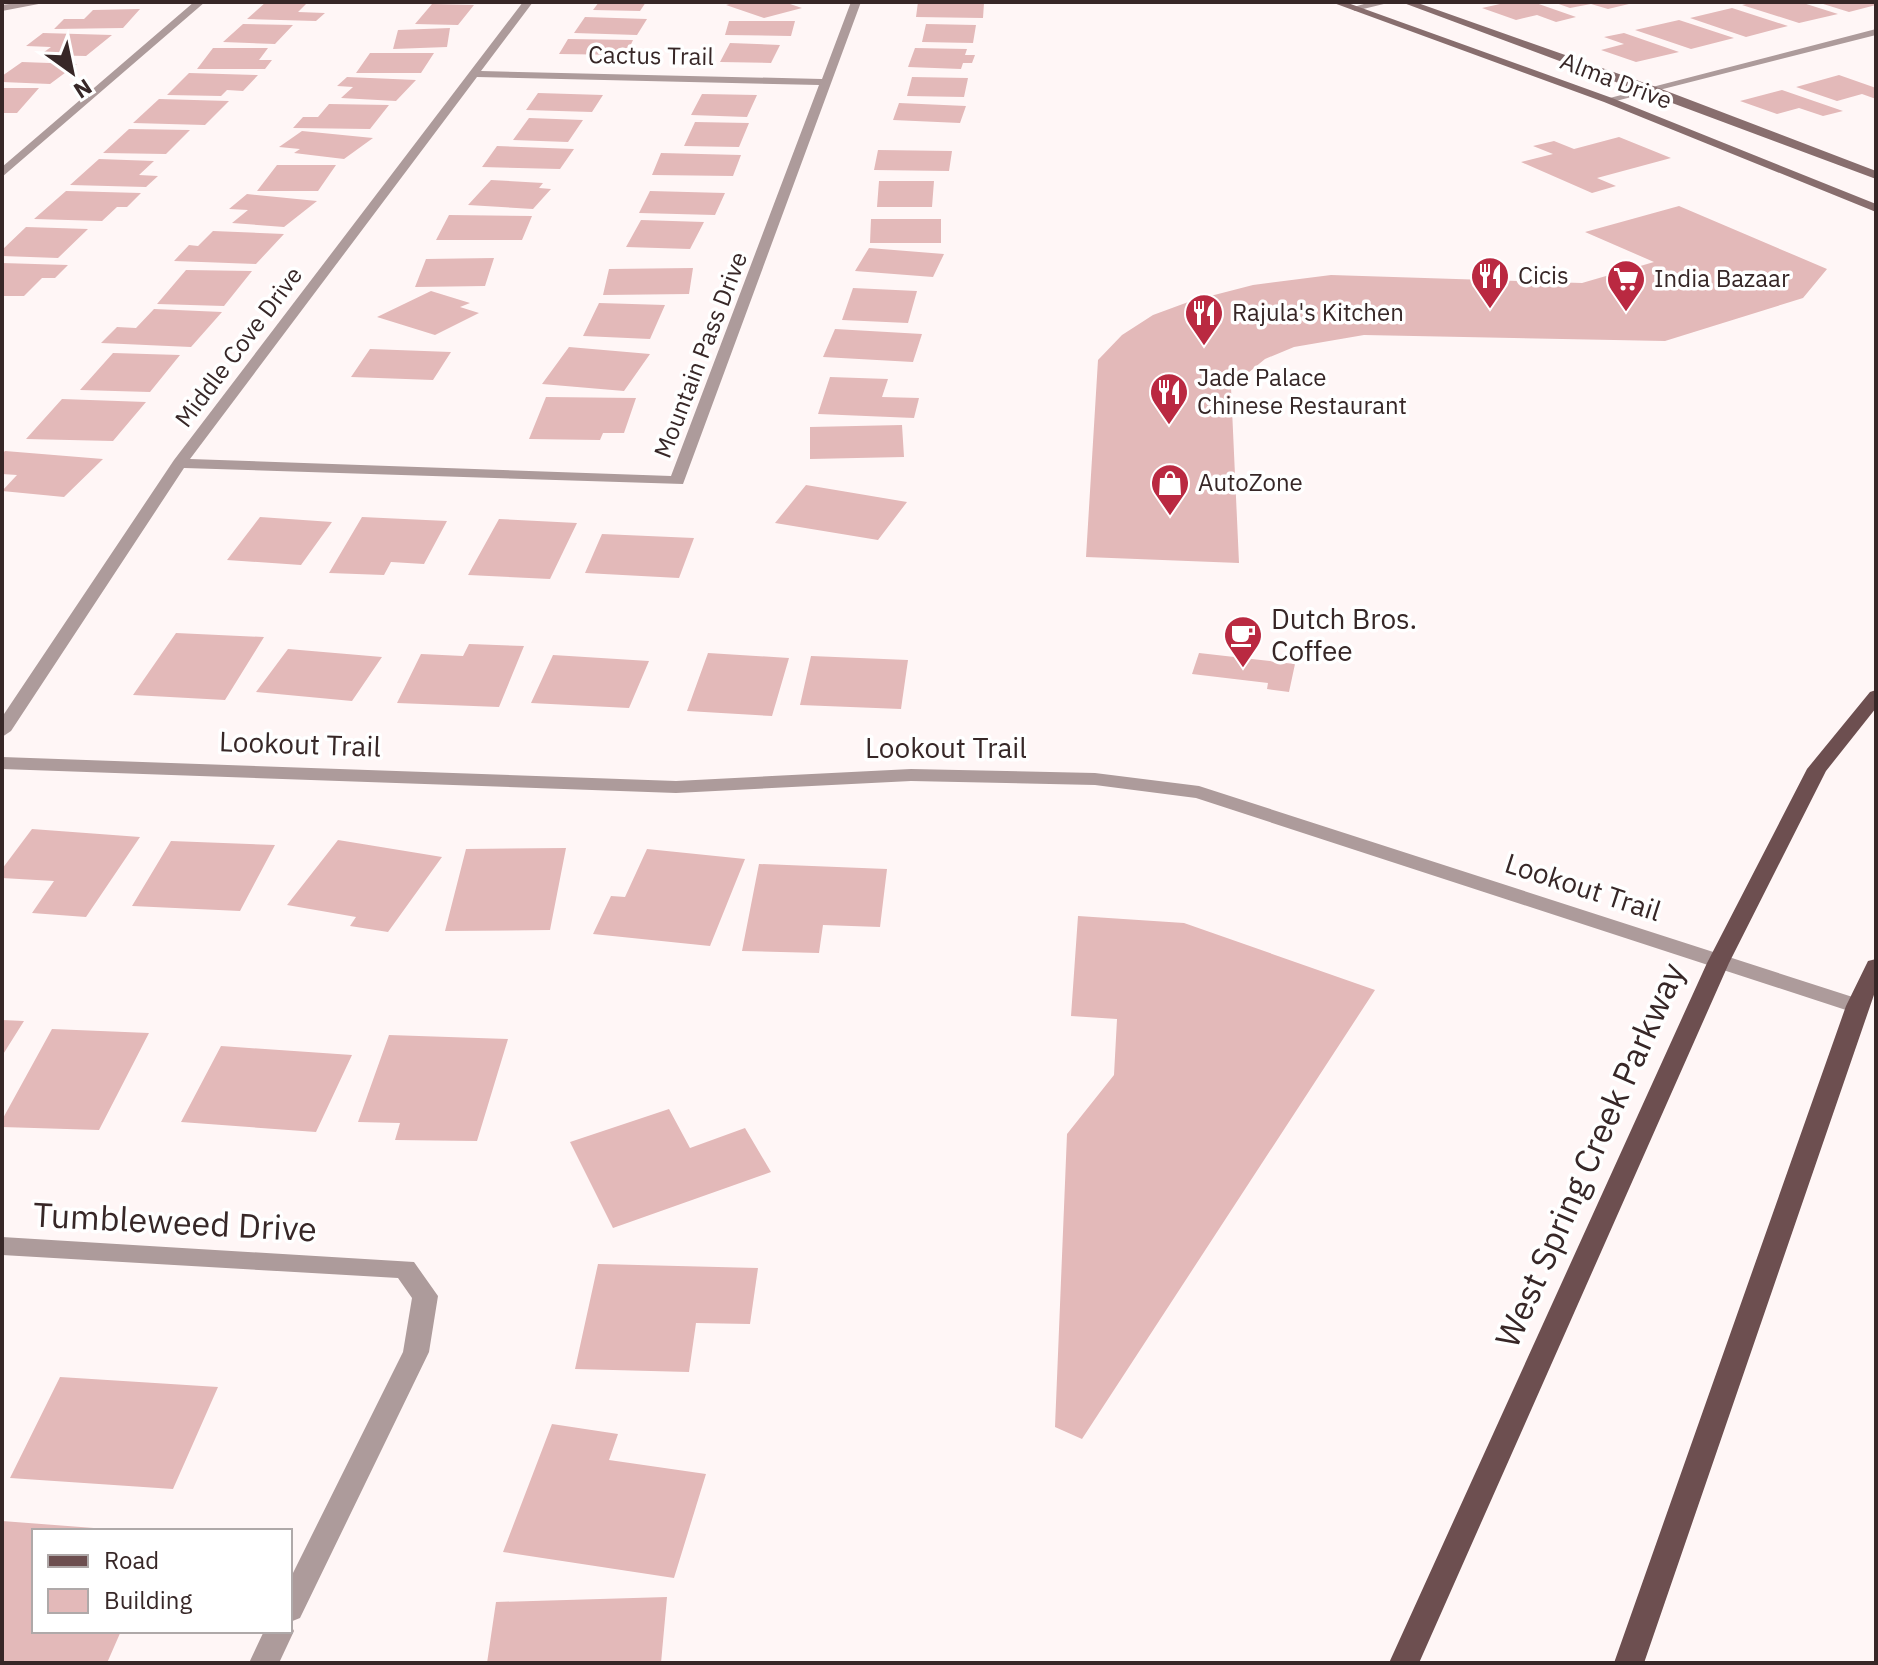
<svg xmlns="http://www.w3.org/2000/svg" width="1878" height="1665" font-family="'IBM Plex Sans',sans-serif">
	<rect width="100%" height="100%" fill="#fff6f6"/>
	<path fill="#e3b9b9" d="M 266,2 L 308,2 L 298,12 L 325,13 L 316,21 L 247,19 Z
		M 599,2 L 646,2 L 640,11 L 593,10 Z
		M 736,2 L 784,2 L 802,8 L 764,18 L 726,5 Z
		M 918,2 L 984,3 L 983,18 L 916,17 Z
		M 1509,2 L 1533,2 L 1576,17 L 1556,22 L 1537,15 L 1516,20 L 1482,8 Z
		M 1553,2 L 1623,2 L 1629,4 L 1608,9 L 1591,4 L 1570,8 Z
		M 1755,2 L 1800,2 L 1838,14 L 1799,23 L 1742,5 Z
		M 1876,2 L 1876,5 L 1849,12 L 1820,3 Z
		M 432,4 L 474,5 L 458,25 L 415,24 Z
		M 1732,8 L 1788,26 L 1746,37 L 1690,18 Z
		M 140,9 L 123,28 L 54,29 L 64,19 L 84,19 L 93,10 Z
		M 585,17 L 647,19 L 637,35 L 574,33 Z
		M 1679,20 L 1734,38 L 1691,49 L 1635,30 Z
		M 729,21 L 795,21 L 791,36 L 725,35 Z
		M 243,24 L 293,25 L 275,44 L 223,42 Z
		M 926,24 L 976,25 L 973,43 L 922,42 Z
		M 450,28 L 447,47 L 393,49 L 398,30 Z
		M 43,33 L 112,35 L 86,56 L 40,55 L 51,47 L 26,46 Z
		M 1624,33 L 1679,52 L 1636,62 L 1601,50 L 1624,44 L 1604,37 Z
		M 568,39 L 633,40 L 626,55 L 559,54 Z
		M 730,43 L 780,45 L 771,63 L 720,62 Z
		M 213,48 L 268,48 L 259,60 L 272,60 L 265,69 L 197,69 Z
		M 915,48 L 967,49 L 965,55 L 975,55 L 972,63 L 963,63 L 961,69 L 908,67 Z
		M 370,53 L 434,53 L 421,73 L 356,73 Z
		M 22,62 L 77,64 L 50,84 L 2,82 L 2,76 Z
		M 189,73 L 258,75 L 243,91 L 227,90 L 221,96 L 167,95 Z
		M 1839,75 L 1876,88 L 1876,99 L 1862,94 L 1837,101 L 1796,87 Z
		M 347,77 L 416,80 L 396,101 L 341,98 L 353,87 L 337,86 Z
		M 912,77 L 968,78 L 964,97 L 907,96 Z
		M 2,88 L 39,88 L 17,113 L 2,113 Z
		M 1782,90 L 1843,111 L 1823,116 L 1799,108 L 1777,114 L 1740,101 Z
		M 538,93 L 603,95 L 592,112 L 526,110 Z
		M 702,94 L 757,95 L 747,117 L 691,115 Z
		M 159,99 L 229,101 L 205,125 L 133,123 Z
		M 899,103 L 966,106 L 960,123 L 893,120 Z
		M 329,104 L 389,105 L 370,129 L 293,128 L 303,117 L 318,117 Z
		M 529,118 L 583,120 L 568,142 L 513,140 Z
		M 695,122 L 749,123 L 739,147 L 684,146 Z
		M 129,129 L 190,130 L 166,154 L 103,153 Z
		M 302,131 L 373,138 L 344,159 L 294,153 L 300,149 L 279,147 Z
		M 1619,137 L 1671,158 L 1597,178 L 1616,186 L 1592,193 L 1521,162 L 1553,154 L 1533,146 L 1554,141 L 1574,149 Z
		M 497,146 L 574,149 L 560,169 L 482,167 Z
		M 878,150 L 952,151 L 949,171 L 874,170 Z
		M 661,153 L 741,155 L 733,176 L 652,175 Z
		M 99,159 L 154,161 L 139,175 L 158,176 L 146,187 L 70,185 Z
		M 277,165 L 336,165 L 318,191 L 257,191 Z
		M 491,180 L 543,183 L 539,188 L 551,189 L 533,209 L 468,205 Z
		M 879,181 L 934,181 L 932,207 L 877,207 Z
		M 66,191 L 141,193 L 127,207 L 117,207 L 102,221 L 34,219 Z
		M 650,191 L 725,193 L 715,215 L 639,213 Z
		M 247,194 L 317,201 L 284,227 L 232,223 L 248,210 L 229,209 Z
		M 1679,206 L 1827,269 L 1803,298 L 1665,341 L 1364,335 L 1294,347 L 1265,359 L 1231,387 L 1239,563 L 1086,557 L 1098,360 L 1122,335 L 1153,315 L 1191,301 L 1253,285 L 1331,275 L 1582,283 L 1654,262 L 1585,232 Z
		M 449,215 L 532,216 L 522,240 L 436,240 Z
		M 871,219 L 941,219 L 941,243 L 870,243 Z
		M 641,220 L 704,222 L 690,249 L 626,247 Z
		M 26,227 L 88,229 L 58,258 L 2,256 L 2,250 Z
		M 213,231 L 284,234 L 256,264 L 174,261 L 189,245 L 198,246 Z
		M 869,248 L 944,254 L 933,277 L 855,271 Z
		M 494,258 L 485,286 L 415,287 L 426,259 Z
		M 2,263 L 68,265 L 55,278 L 42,278 L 24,296 L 2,296 Z
		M 693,268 L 689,294 L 603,295 L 609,269 Z
		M 186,270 L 252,271 L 224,306 L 157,304 Z
		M 853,288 L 917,291 L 908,323 L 842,320 Z
		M 431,291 L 470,303 L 460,307 L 479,313 L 435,335 L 377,317 Z
		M 599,303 L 665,305 L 650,339 L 583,336 Z
		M 154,309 L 222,312 L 191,347 L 101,343 L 117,327 L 136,328 Z
		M 835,329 L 922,334 L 913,362 L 823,357 Z
		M 569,347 L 650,354 L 624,391 L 542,384 Z
		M 370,349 L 451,352 L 433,380 L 351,377 Z
		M 113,353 L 180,355 L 150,392 L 80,390 Z
		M 830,377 L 888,379 L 882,397 L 919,398 L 914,418 L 818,414 Z
		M 546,397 L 636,398 L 624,433 L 603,433 L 600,440 L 529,439 Z
		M 62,399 L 146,402 L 113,441 L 26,439 Z
		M 902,425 L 904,457 L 810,459 L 810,427 Z
		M 5,451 L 103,459 L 64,497 L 2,491 L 17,475 L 2,474 L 2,454 Z
		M 806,485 L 907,502 L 878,540 L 775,523 Z
		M 260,517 L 332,522 L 301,565 L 227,560 Z
		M 362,517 L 447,521 L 424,564 L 391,562 L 384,575 L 329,573 Z
		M 499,519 L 577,523 L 550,579 L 468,575 Z
		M 602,534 L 694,538 L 679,578 L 585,573 Z
		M 176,633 L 264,637 L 225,700 L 133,695 Z
		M 469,644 L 524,646 L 499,707 L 397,703 L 421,654 L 463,656 Z
		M 288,649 L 382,657 L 352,701 L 256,692 Z
		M 708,653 L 789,658 L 772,716 L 687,711 Z
		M 1199,653 L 1295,664 L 1289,692 L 1267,689 L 1268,683 L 1192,674 Z
		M 553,655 L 649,661 L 629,708 L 531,703 Z
		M 811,656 L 908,660 L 901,709 L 800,705 Z
		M 32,829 L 140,837 L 86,917 L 32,913 L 54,881 L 2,878 L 2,869 Z
		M 338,840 L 442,857 L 388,932 L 350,926 L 356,917 L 287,905 Z
		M 171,841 L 275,845 L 240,911 L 132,906 Z
		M 566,848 L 550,930 L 445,931 L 466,849 Z
		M 647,849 L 745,859 L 710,946 L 593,934 L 611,896 L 625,897 Z
		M 759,864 L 887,869 L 880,927 L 823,925 L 819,953 L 742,951 Z
		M 1078,916 L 1184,923 L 1375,990 L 1082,1439 L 1055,1427 L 1067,1134 L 1114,1075 L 1117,1019 L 1071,1016 Z
		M 2,1020 L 24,1021 L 2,1056 Z
		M 52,1029 L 149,1033 L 99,1130 L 2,1127 L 2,1120 Z
		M 389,1035 L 508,1039 L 477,1141 L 395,1140 L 400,1123 L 358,1122 Z
		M 221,1046 L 352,1055 L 316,1132 L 181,1122 Z
		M 669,1109 L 690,1148 L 745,1128 L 771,1172 L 613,1228 L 570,1142 Z
		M 598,1264 L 758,1268 L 750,1324 L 696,1323 L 689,1372 L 575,1369 Z
		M 60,1377 L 218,1387 L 173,1489 L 10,1478 Z
		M 552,1424 L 618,1434 L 609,1460 L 706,1474 L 674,1578 L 503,1552 Z
		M 2,1521 L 107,1529 L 34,1531 L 34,1631 L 121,1631 L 107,1663 L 2,1663 Z
		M 667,1597 L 661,1663 L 487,1663 L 496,1602 Z"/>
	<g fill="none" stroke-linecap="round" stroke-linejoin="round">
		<path fill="#ad9b9b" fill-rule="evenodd" d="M 23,2 L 49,2 L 2,11 L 2,5 Z
			M 194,2 L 205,2 L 2,177 L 2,167 Z
			M 523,2 L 533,2 L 481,71 L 822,79 L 851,2 L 861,2 L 683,484 L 184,468 L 11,731 L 2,737 L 2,717 L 174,460 ZM 477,77 L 819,85 L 671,476 L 190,459 Z
			M 1371,2 L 1392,2 L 1355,11 L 1350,8 Z
			M 1876,29 L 1876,35 L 1608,103 L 1602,100 Z
			M 2,757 L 676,781 L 911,769 L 1095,773 L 1199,786 L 1865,1001 L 1868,1006 L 1865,1011 L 1849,1011 L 1196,798 L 1095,785 L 911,781 L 676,793 L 2,769 Z
			M 2,1237 L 414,1262 L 438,1296 L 429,1352 L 300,1618 L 290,1622 L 290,1579 L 403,1352 L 412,1298 L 398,1278 L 2,1255 Z
			M 290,1623 L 294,1631 L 279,1663 L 249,1663 L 264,1631 L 290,1631 Z"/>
		<path fill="#886e6e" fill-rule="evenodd" d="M 1331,2 L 1345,2 L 1612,98 L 1876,204 L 1876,212 L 1604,102 Z
			M 1401,2 L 1415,2 L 1656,87 L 1876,171 L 1876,179 Z"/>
		<path fill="#6d4f50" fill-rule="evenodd" d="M 1876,690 L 1876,708 L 1826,771 L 1729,963 L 1419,1663 L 1389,1663 L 1707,963 L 1807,769 L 1870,692 Z
			M 1876,959 L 1876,989 L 1644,1663 L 1614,1663 L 1846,1006 L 1868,961 Z"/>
	</g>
	<defs>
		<g id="restaurant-pin" transform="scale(2)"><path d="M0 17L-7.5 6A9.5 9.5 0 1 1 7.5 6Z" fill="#ba2941" stroke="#fff"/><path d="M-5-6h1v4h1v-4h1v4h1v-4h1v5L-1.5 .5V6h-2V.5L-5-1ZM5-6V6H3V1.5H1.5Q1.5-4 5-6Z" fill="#fff"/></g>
		<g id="supermarket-pin" transform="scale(2)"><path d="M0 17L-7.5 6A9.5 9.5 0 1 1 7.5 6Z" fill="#ba2941" stroke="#fff"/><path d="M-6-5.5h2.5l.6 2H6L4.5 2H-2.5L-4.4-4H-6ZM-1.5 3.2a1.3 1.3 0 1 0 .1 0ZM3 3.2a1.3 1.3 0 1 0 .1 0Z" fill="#fff"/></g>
		<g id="shop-pin" transform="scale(2)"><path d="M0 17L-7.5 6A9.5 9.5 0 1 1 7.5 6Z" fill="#ba2941" stroke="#fff"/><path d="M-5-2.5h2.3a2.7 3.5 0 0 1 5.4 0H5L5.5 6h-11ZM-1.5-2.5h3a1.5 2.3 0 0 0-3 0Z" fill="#fff"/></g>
		<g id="cafe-pin" transform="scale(2)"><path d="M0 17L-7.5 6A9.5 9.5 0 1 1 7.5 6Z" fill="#ba2941" stroke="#fff"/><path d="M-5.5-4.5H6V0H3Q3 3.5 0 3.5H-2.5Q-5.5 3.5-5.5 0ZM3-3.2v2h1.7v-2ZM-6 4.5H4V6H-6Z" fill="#fff"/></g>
	</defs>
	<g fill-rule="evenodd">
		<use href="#restaurant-pin" x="1490" y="276"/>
		<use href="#supermarket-pin" x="1626" y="279"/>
		<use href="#restaurant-pin" x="1204" y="313"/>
		<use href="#restaurant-pin" x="1169" y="392"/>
		<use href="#shop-pin" x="1170" y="483"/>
		<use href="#cafe-pin" x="1243" y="635"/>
	</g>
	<g text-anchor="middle" stroke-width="7" stroke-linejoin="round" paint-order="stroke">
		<g font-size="24" fill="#372727" stroke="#fff">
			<text transform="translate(651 56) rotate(1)" y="8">Cactus Trail</text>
			<text transform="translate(1616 81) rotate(21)" y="8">Alma Drive</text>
			<text transform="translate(239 347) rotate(-53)" y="8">Middle Cove Drive</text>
			<text transform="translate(701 355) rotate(-69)" y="8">Mountain Pass Drive</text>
		</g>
		<g font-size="24" fill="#372727" stroke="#fff" text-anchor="start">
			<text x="1518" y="284">Cicis</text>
			<text x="1654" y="287">India Bazaar</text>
			<text x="1232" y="321">Rajula's Kitchen</text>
			<text x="1197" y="386">Jade Palace<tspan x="1197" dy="28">Chinese Restaurant</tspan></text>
			<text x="1198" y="491">AutoZone</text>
		</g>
		<g font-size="28" fill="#372727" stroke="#fff" text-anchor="start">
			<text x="1271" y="629">Dutch Bros.<tspan x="1271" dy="32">Coffee</tspan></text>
		</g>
		<g font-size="28" fill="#372727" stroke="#fff">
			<text transform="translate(300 744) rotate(2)" y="10">Lookout Trail</text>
			<text x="946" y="758">Lookout Trail</text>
			<text transform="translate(1583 887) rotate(18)" y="10">Lookout Trail</text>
		</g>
		<g font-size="34" fill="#372727" stroke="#fff">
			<text transform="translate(1590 1155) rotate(-66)" y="12">West Spring Creek Parkway</text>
			<text transform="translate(175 1222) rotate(3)" y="12">Tumbleweed Drive</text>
		</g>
	</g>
	<rect width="1878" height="1665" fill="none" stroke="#372727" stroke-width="8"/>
	<rect x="32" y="1529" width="260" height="104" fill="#ffffff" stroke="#afa9a9" stroke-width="2"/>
	<rect x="48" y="1555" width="40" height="12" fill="#6d4f50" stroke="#afa9a9" stroke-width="2"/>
	<text x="104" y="1569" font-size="24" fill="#372727">Road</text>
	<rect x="48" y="1589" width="40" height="24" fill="#e3b9b9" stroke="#afa9a9" stroke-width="2"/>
	<text x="104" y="1609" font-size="24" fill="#372727">Building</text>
	<g transform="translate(72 72) rotate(147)" stroke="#ffffff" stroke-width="6" paint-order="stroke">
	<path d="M0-6L14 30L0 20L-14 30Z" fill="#372727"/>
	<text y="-12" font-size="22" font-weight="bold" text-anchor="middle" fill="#372727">N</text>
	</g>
</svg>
